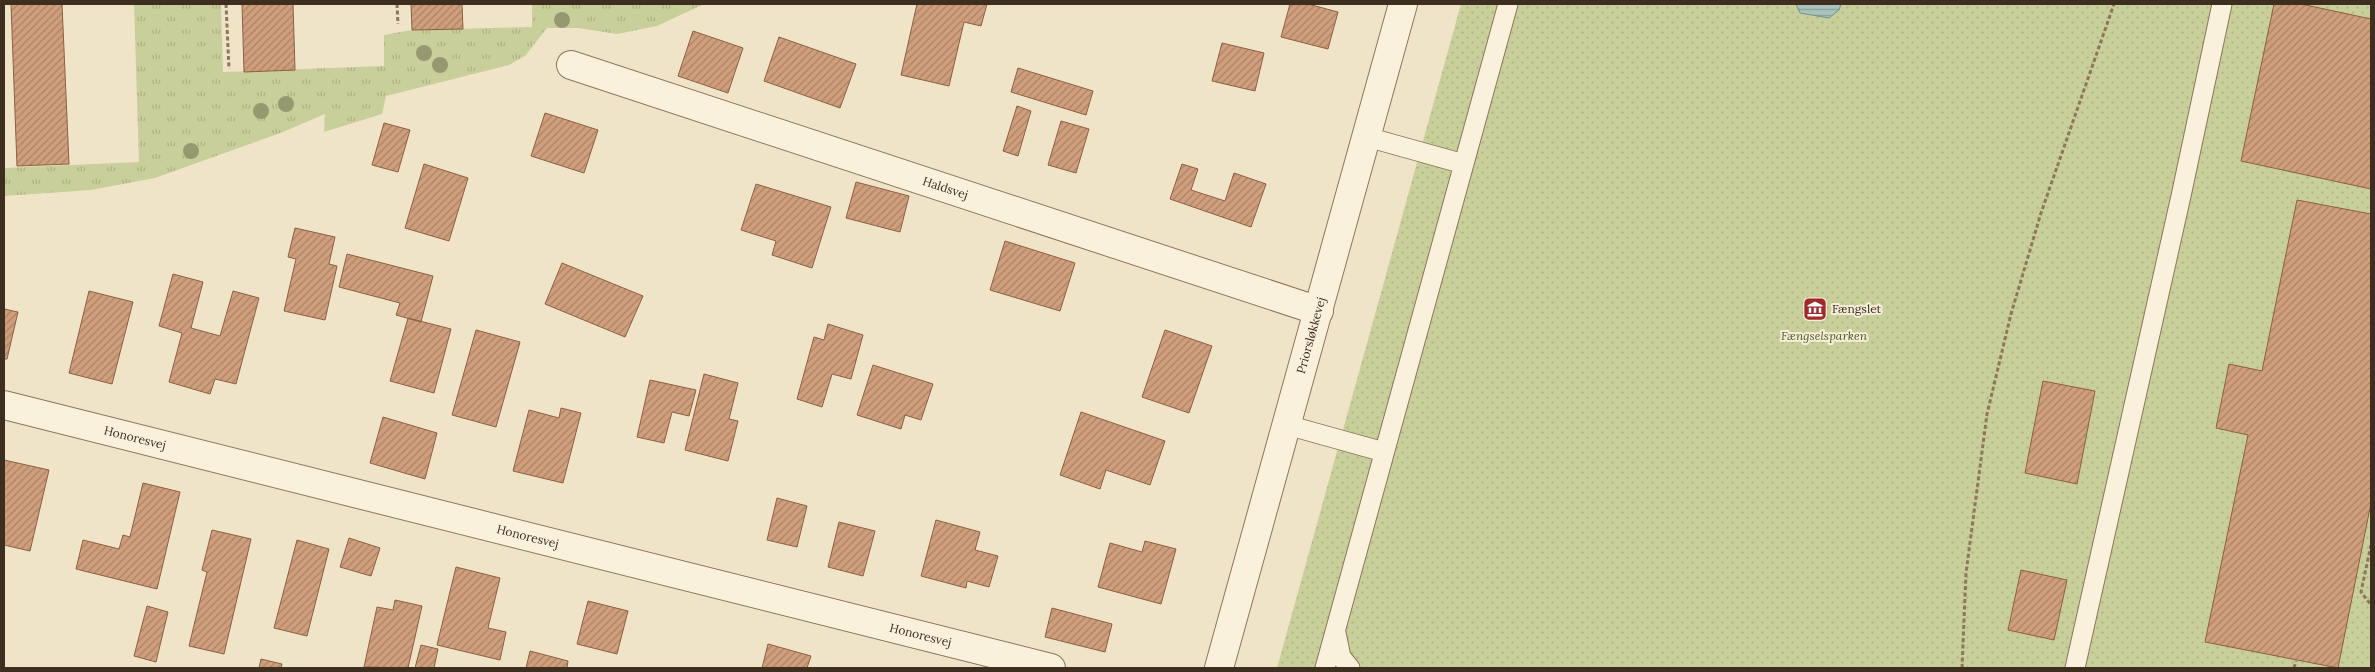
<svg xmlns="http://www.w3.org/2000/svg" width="2375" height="672" font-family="Lora,serif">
	<defs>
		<pattern id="grass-tufts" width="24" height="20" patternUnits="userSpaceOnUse" patternTransform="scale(1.25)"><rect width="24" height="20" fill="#c9cf9b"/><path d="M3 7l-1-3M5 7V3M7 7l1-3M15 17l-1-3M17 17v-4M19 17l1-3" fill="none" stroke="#aeb285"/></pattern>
		<pattern id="park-dots" width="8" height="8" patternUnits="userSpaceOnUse" patternTransform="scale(1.25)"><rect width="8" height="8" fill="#c9cf9b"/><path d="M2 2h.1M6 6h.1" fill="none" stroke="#aeb285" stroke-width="1.8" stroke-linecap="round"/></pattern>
		<pattern id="water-rules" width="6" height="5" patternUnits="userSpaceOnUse" patternTransform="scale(1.25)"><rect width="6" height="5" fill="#a9c4bc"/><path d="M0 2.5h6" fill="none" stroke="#8ba098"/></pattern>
		<pattern id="building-hatch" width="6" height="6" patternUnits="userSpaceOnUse" patternTransform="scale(1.25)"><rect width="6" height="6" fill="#cf9f7d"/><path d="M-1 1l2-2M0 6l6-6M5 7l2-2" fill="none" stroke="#a98266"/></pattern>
	</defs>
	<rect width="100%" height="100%" fill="#f0e4c8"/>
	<path fill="url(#grass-tufts)" d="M 134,4 L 221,4 L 223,72 L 384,66 L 384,35 L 412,30 L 532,27 L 532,4 L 704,4 L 657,26 L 617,34 L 578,28 L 547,28 L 525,56 L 509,65 L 386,96 L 382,114 L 324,132 L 325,114 L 283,132 L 155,178 L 91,190 L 4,196 L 4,168 L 139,162 Z"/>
	<path fill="url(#park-dots)" d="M 1461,4 L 2371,4 L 2371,668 L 1277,668 Z"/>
	<path fill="url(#water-rules)" stroke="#6f938a" d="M 1796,4 L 1841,4 L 1839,10 L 1829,18 L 1800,13 Z"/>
	<path fill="url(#building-hatch)" stroke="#8d5f41" d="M 11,4 L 62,4 L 69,164 L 17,166 Z
		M 242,4 L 293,4 L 295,70 L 244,72 Z
		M 411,4 L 462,4 L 463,29 L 412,30 Z
		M 917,4 L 987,4 L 981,26 L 964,22 L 949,86 L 901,75 Z
		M 1290,4 L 1308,4 L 1338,12 L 1328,49 L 1281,37 Z
		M 2274,4 L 2301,4 L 2371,19 L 2371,189 L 2241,161 Z
		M 693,31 L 743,48 L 728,93 L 678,76 Z
		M 779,37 L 856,64 L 840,108 L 764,81 Z
		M 1222,43 L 1264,53 L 1255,91 L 1212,81 Z
		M 1018,68 L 1093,91 L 1086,115 L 1011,92 Z
		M 1017,106 L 1031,111 L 1018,156 L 1003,151 Z
		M 545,113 L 598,130 L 584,173 L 531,156 Z
		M 1061,121 L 1089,129 L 1076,173 L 1048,165 Z
		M 384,123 L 410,130 L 398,172 L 372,165 Z
		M 424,164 L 468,178 L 449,241 L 405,228 Z
		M 1182,164 L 1198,169 L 1191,190 L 1225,201 L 1234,173 L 1266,184 L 1251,227 L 1170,199 Z
		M 856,182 L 909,196 L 900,232 L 846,218 Z
		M 756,184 L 831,207 L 812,268 L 772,255 L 776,241 L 741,230 Z
		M 2297,200 L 2371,214 L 2371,503 L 2338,668 L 2205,642 L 2248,435 L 2216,428 L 2229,364 L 2262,371 Z
		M 295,228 L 335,237 L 329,264 L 337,266 L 325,320 L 284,311 L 296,259 L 288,257 Z
		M 1005,241 L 1075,263 L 1060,311 L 990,290 Z
		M 347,254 L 433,276 L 421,322 L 396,315 L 400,303 L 339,287 Z
		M 562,263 L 643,296 L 625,337 L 545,304 Z
		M 173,274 L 203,282 L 191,328 L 220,336 L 233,291 L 259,298 L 236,384 L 215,379 L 210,394 L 169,382 L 182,333 L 159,326 Z
		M 89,291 L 133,302 L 112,384 L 69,373 Z
		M 4,309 L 18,312 L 7,359 L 4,359 Z
		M 408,318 L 451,329 L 434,393 L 390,381 Z
		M 828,324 L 863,335 L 851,379 L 832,374 L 822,407 L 797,399 L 814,337 L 824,340 Z
		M 476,330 L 520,342 L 496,427 L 452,415 Z
		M 1165,330 L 1212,346 L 1189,413 L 1142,397 Z
		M 873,365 L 933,384 L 921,420 L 905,415 L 901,429 L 857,415 Z
		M 704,374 L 738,383 L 729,419 L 738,421 L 728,461 L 685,450 Z
		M 650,380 L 696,390 L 689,416 L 672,412 L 664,443 L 637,437 Z
		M 2043,381 L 2095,391 L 2077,484 L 2025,473 Z
		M 561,408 L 581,413 L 563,483 L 513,471 L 529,410 L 559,418 Z
		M 1081,412 L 1165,441 L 1150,485 L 1106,470 L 1100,489 L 1060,475 Z
		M 383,417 L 437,433 L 425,479 L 370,463 Z
		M 4,460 L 49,470 L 30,551 L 4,545 Z
		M 143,483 L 180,492 L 157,589 L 76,569 L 83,540 L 119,549 L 123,535 L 130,537 Z
		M 777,498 L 807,506 L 797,547 L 767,540 Z
		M 936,520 L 980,532 L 975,550 L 998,556 L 989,587 L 967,581 L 966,588 L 921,576 Z
		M 839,522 L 875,531 L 863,576 L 828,567 Z
		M 212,530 L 251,539 L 224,654 L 189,646 L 207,572 L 202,570 Z
		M 349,538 L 380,548 L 371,576 L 340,567 Z
		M 297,540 L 329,549 L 307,636 L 274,628 Z
		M 1145,541 L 1176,549 L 1161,604 L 1098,587 L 1110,543 L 1142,552 Z
		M 456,567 L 500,578 L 488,628 L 506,632 L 500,660 L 437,645 Z
		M 2021,570 L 2067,580 L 2054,640 L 2008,630 Z
		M 395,600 L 422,606 L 408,668 L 364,667 L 377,607 L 393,610 Z
		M 588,601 L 628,611 L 617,654 L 577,644 Z
		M 147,606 L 168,612 L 156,662 L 134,656 Z
		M 1052,608 L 1112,624 L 1105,652 L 1045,637 Z
		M 768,644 L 811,656 L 807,668 L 762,668 Z
		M 421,645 L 438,649 L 434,668 L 415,668 Z
		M 530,651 L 568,661 L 567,668 L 526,668 Z
		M 261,659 L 282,664 L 281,668 L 259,668 Z"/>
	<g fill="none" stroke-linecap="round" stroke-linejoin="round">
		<g stroke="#8d765c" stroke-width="21">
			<path id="service" d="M 1367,137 L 1464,164
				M 1287,425 L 1384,452
				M 1336,633 L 1341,657 L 1350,668
				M 1325,668 L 1508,4
				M 2075,668 L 2181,196 L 2222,4"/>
		</g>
		<g stroke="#8d765c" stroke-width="30">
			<g id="minor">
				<path id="s1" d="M 571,65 L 1319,311"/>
				<path id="s2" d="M 4,405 L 1051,668"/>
				<path id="s3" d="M 1219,668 L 1403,4"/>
			</g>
		</g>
		<path stroke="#8d765c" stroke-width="3" stroke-dasharray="4 2.5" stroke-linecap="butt" d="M 226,4 L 229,69
			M 397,4 L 398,24
			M 2371,545 L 2361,592 L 2371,605
			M 1962,668 L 1966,573 L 1987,414 L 2011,314 L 2041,213 L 2114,4
			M 2294,668 L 2296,661"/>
		<use href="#service" stroke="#faf1dc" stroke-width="19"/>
		<use href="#minor" stroke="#faf1dc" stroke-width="28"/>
	</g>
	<g fill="#96986f">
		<circle cx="562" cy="20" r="8"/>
		<circle cx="424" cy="53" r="8"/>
		<circle cx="440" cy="65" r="8"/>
		<circle cx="286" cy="104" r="8"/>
		<circle cx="261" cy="111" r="8"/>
		<circle cx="191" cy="151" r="8"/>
	</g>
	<defs>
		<g id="museum-square" transform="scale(1.25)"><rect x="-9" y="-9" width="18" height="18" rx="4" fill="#9e2a2b" stroke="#f7eed8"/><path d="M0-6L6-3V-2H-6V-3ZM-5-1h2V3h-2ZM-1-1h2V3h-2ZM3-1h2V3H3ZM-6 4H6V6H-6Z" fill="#fff"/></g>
	</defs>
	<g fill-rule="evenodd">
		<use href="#museum-square" x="1815" y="309"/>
	</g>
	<g text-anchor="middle" stroke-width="4" stroke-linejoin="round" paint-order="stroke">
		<g font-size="12" fill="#3d2e20" stroke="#f7eed8">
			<text dy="4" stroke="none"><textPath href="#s1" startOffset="394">Haldsvej</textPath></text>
			<text dy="4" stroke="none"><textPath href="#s3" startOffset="345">Priorsløkkevej</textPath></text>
			<text dy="4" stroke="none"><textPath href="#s2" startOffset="135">Honoresvej</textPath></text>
			<text dy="4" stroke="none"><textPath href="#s2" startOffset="540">Honoresvej</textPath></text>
			<text dy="4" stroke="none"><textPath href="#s2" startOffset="945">Honoresvej</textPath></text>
		</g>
		<g font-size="12" fill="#3d2e20" stroke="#f7eed8" text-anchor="start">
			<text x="1832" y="313">Fængslet</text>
		</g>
		<g font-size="12" font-style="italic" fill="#4d5a26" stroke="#f7eed8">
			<text x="1824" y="340">Fængselsparken</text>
		</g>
	</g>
	<rect width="2375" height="672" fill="none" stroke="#3d2e20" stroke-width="10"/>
</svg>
